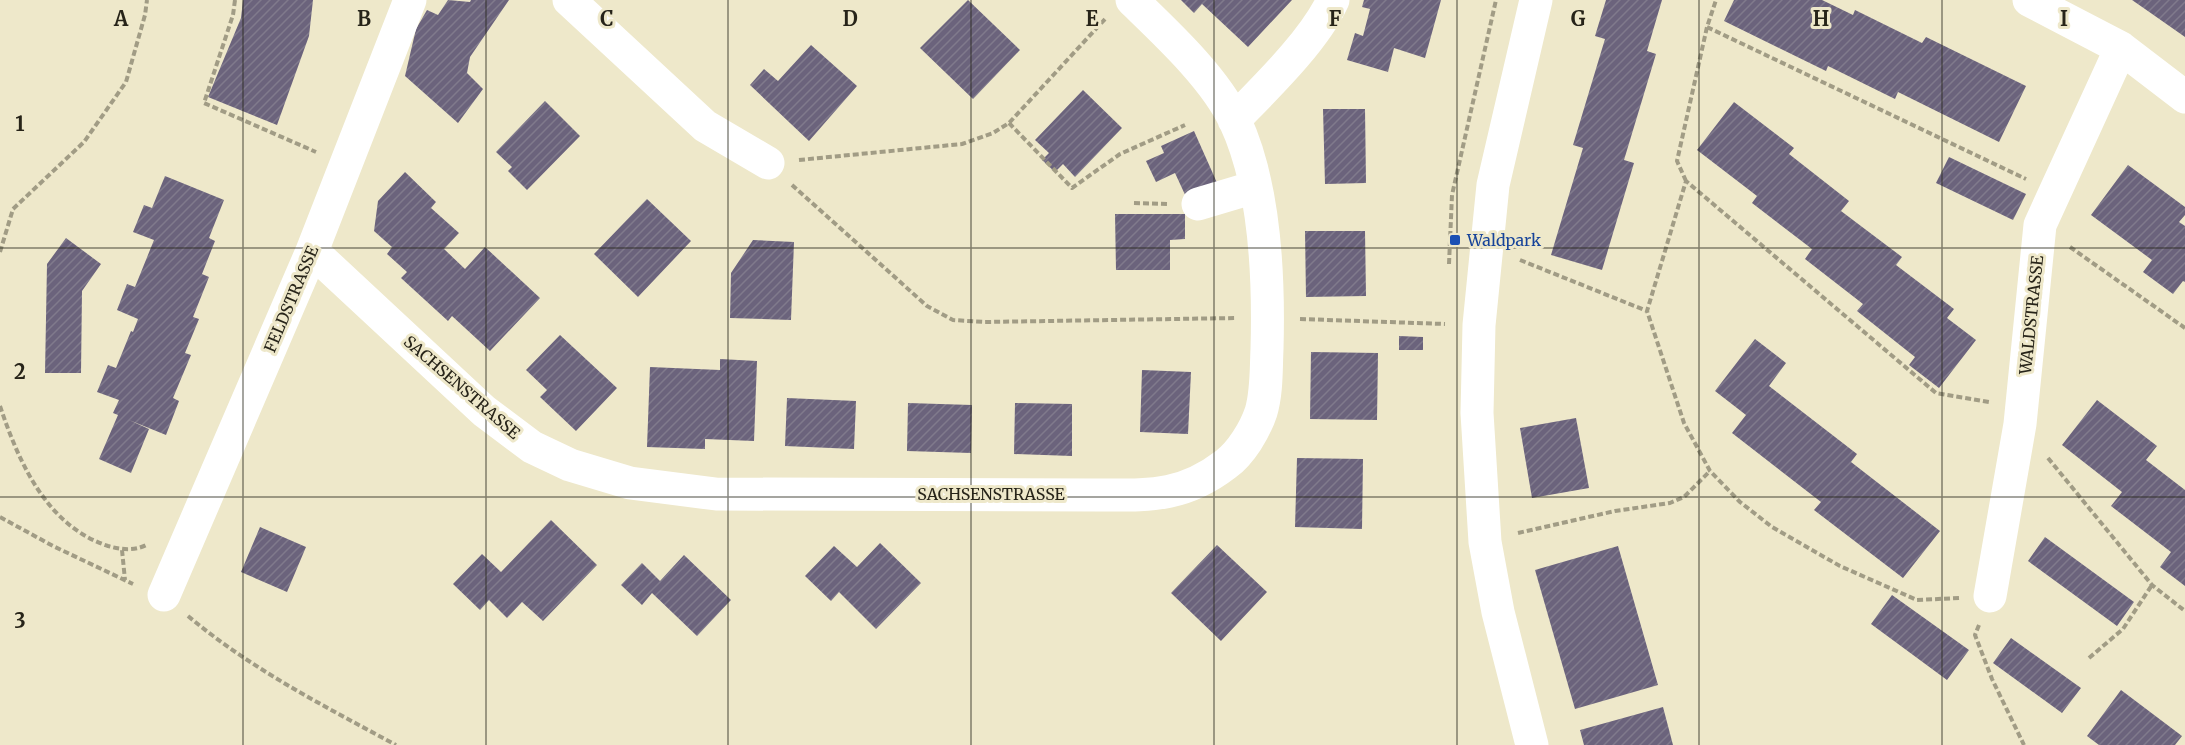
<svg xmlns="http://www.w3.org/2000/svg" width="2185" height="745" font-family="Merriweather,serif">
	<defs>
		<pattern id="building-hatch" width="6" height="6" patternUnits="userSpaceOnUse" patternTransform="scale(1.5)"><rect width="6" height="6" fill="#6b637c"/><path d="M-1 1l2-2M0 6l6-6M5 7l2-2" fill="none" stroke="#807a8c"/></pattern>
	</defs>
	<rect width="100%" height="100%" fill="#eee8ca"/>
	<path fill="url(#building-hatch)" d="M 243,0 L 313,0 L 309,36 L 277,125 L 208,97 L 241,18 Z
		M 448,0 L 470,2 L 471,0 L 509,0 L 470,57 L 467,73 L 483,89 L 458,123 L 405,76 L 416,29 L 427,10 L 438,15 Z
		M 968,0 L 1020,50 L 973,99 L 920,48 Z
		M 1181,0 L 1292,0 L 1248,47 L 1202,4 L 1194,13 Z
		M 1364,0 L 1441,0 L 1425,58 L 1394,48 L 1388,72 L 1347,60 L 1355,33 L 1363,36 L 1370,9 L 1362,7 Z
		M 1606,0 L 1662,0 L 1647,51 L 1656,54 L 1624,160 L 1634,163 L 1602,270 L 1551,255 L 1583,148 L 1573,145 L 1605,39 L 1595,36 Z
		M 1734,0 L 1822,0 L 1853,15 L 1855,10 L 1922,43 L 1926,37 L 2026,86 L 1999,142 L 1898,92 L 1895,99 L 1828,66 L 1826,71 L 1724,21 Z
		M 2132,0 L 2185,0 L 2185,37 L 2145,9 Z
		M 811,45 L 857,86 L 809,141 L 750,85 L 764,69 L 778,81 Z
		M 1083,90 L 1122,128 L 1075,177 L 1063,164 L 1055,172 L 1042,160 L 1049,153 L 1035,140 Z
		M 545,101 L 580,136 L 527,190 L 508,171 L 512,167 L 496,152 Z
		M 1734,102 L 1794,148 L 1789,154 L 1849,201 L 1841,211 L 1902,257 L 1896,265 L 1954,309 L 1947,318 L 1976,340 L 1939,388 L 1909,365 L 1915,357 L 1857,311 L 1863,304 L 1805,259 L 1812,249 L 1752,203 L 1757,196 L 1697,150 Z
		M 1323,109 L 1365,109 L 1366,183 L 1325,184 Z
		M 1194,131 L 1218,185 L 1187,199 L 1175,173 L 1156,182 L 1146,161 L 1164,153 L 1161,146 Z
		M 1949,157 L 2026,194 L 2013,220 L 1936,183 Z
		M 2128,165 L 2185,207 L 2185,215 L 2179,222 L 2185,226 L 2185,282 L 2183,281 L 2173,294 L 2143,272 L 2152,260 L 2091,215 Z
		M 405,172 L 436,202 L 431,208 L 459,233 L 444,249 L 465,269 L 485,247 L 540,298 L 490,351 L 452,316 L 448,321 L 401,278 L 407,272 L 387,254 L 392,247 L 374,231 L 378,201 Z
		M 165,176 L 224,200 L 209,238 L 215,241 L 202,274 L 209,277 L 193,317 L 199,319 L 185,353 L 191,355 L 173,398 L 179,401 L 166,435 L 129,420 L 149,429 L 131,473 L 99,459 L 118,415 L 113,413 L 119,400 L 97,392 L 108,365 L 116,368 L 131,331 L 133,332 L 138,319 L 117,310 L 127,284 L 135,287 L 154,240 L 133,232 L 144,205 L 152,208 Z
		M 647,199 L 691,241 L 638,297 L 594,254 Z
		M 1115,214 L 1185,214 L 1185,239 L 1170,240 L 1170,270 L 1116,270 Z
		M 1305,231 L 1365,231 L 1366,296 L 1306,297 Z
		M 66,238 L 101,264 L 82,291 L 81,373 L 45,373 L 47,264 Z
		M 753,240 L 794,242 L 791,320 L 730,318 L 731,273 Z
		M 560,335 L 617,388 L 576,431 L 540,397 L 547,390 L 526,370 Z
		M 1399,336 L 1423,337 L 1423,350 L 1399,350 Z
		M 1755,339 L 1786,363 L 1769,386 L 1857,454 L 1851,462 L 1940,531 L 1903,578 L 1814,510 L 1821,502 L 1732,433 L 1746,415 L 1715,391 Z
		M 1311,352 L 1378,353 L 1377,420 L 1310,419 Z
		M 720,359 L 757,361 L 754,441 L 705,439 L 705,449 L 647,447 L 650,367 L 720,370 Z
		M 1142,370 L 1191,372 L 1188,434 L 1140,432 Z
		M 787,398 L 856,401 L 854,449 L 785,446 Z
		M 2097,400 L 2157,446 L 2146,460 L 2185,490 L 2185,586 L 2160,567 L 2171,552 L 2111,506 L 2122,492 L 2062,445 Z
		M 908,403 L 972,405 L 971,453 L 907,451 Z
		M 1015,403 L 1072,404 L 1072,456 L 1014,454 Z
		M 1576,418 L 1589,488 L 1532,498 L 1520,428 Z
		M 1297,458 L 1363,459 L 1362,529 L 1295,527 Z
		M 551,520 L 597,565 L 543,621 L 522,602 L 507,618 L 489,600 L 480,610 L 453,584 L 482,554 L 501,572 Z
		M 260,527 L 306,547 L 287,592 L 241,572 Z
		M 2045,537 L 2134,602 L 2117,626 L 2028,561 Z
		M 880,543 L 921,583 L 876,629 L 839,592 L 831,601 L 805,576 L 834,546 L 857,567 Z
		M 1217,545 L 1267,592 L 1221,641 L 1171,593 Z
		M 1618,546 L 1658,685 L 1575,709 L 1535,570 Z
		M 684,555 L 731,600 L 697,636 L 652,593 L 642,605 L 621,585 L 642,563 L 660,581 Z
		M 1892,595 L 1969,650 L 1947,680 L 1871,624 Z
		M 2011,638 L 2081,688 L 2062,713 L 1993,663 Z
		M 2121,690 L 2182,736 L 2175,745 L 2099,745 L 2087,736 Z
		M 1663,707 L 1673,745 L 1584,745 L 1580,730 Z"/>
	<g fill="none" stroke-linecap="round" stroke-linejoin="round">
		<path stroke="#a19c85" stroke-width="4" stroke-dasharray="6 3" stroke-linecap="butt" d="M 235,0 L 233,15 L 204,103 L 316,152
			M 1707,27 L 2026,179
			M 1009,123 L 1072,188 L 1120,154 L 1185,125
			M 799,160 L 962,144 L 993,133 L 1009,123 L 1106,18
			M 1686,181 L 1677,161 L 1707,27 L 1716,0
			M 792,185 L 927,306 L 953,320 L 985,322 L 1236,318
			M 1134,203 L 1167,204
			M 2070,247 L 2185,328
			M 0,252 L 13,209 L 84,142 L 126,82 L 145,15 L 147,0
			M 1520,260 L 1647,311
			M 1449,264 L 1452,195 L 1496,0
			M 1300,319 L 1445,324
			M 0,406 C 19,463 47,526 108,546 C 122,550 136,551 148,544
			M 2048,458 L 2152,585 L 2185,611
			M 0,517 L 53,546 L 133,584
			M 1518,533 L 1615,511 L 1670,503 L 1684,497 L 1710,471
			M 122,550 L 125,580
			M 1959,598 L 1917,600 L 1840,566 L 1772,527 L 1740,502 L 1710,471 L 1684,423 L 1647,311 L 1686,181 L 1936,393 L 1989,402
			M 188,616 C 251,669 324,706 396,745
			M 1979,625 L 1975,635 L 1992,679 L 2024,745
			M 2089,658 L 2123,629 L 2152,585"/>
		<path stroke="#fff" stroke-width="33" d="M 569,0 L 705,126 L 768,163
			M 2029,0 L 2121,48 L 2185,97
			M 1234,120 C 1266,87 1314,41 1333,0
			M 1198,204 L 1255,187
			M 312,251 L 484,411 L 532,447 L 570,465 L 630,483 L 716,494 L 1096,495 C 1148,495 1182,498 1226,464 C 1241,453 1255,430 1261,412 C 1267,392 1266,369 1267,349 C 1269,278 1265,185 1235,121 C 1215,78 1166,33 1132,0
			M 164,595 L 312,251 L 410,0
			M 1990,596 L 2020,424 L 2040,225 L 2121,48
			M 1532,745 L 1498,612 L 1485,542 L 1477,413 L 1479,325 L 1493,185 L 1536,0"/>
	</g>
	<path fill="none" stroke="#272419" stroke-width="1.5" stroke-opacity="0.55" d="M 243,0 L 243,745M 486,0 L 486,745M 728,0 L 728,745M 971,0 L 971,745M 1214,0 L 1214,745M 1457,0 L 1457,745M 1699,0 L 1699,745M 1942,0 L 1942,745M 0,248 L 2185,248M 0,497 L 2185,497"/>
	<rect fill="#1a4fb4" stroke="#eee8ca" stroke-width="2" x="1449" y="234" width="12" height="12" rx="3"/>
	<g text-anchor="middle" stroke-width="6" stroke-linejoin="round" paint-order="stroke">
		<g font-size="16" fill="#164399" stroke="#eee8ca" text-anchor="start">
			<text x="1467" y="246">Waldpark</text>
		</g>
		<g font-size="16" fill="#272419" stroke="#eee8ca">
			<text transform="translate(291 299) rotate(-67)" y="6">FELDSTRASSE</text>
			<text transform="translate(2031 315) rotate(-84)" y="6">WALDSTRASSE</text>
			<text transform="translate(462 387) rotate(41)" y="6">SACHSENSTRASSE</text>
			<text x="991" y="500">SACHSENSTRASSE</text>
		</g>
	</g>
	<g font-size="20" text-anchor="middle" font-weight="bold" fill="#272419" stroke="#eee8ca" stroke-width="6" stroke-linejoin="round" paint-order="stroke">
		<text x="121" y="26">A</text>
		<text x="364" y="26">B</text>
		<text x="607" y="26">C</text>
		<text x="850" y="26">D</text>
		<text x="1092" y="26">E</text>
		<text x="1335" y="26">F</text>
		<text x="1578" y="26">G</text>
		<text x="1821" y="26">H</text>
		<text x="2064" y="26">I</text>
		<text x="20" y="131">1</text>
		<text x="20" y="379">2</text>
		<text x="20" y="628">3</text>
	</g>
</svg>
